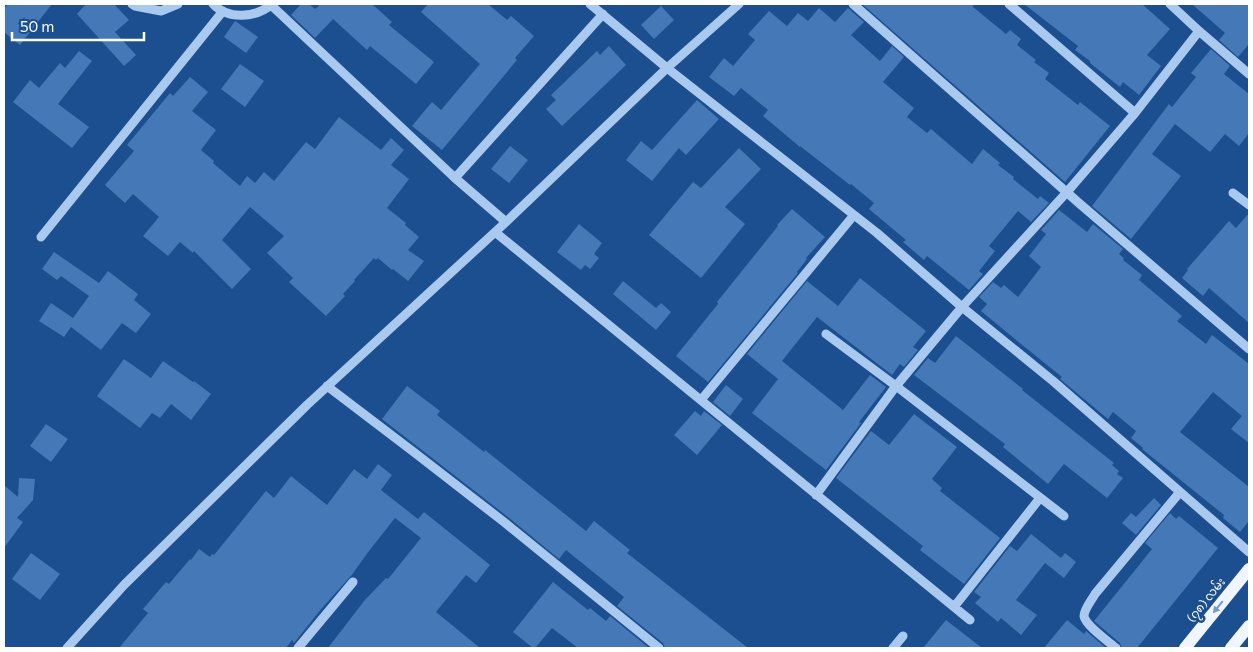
<svg xmlns="http://www.w3.org/2000/svg" width="1253" height="652" font-family="Commissioner,'Noto Sans Myanmar',sans-serif">
	<rect width="100%" height="100%" fill="#1b4f8f"/>
	<path fill="#4478b7" d="M 8,4 L 52,4 L 20,45 L 4,32 L 4,9 Z
		M 86,4 L 114,4 L 129,20 L 115,32 L 136,55 L 124,66 L 77,14 Z
		M 301,4 L 309,4 L 315,9 L 319,6 L 317,4 L 372,4 L 392,22 L 389,25 L 434,62 L 416,84 L 370,46 L 367,50 L 333,19 L 315,38 L 291,15 Z
		M 428,4 L 488,4 L 507,20 L 511,16 L 534,36 L 515,58 L 517,60 L 442,150 L 412,126 L 432,102 L 441,110 L 480,64 L 421,12 Z
		M 862,4 L 973,4 L 973,7 L 1006,34 L 1010,30 L 1021,39 L 1017,45 L 1036,60 L 1034,62 L 1049,73 L 1045,79 L 1078,105 L 1080,102 L 1110,126 L 1065,182 Z
		M 1024,4 L 1142,4 L 1170,29 L 1147,55 L 1161,66 L 1139,95 L 1123,82 L 1120,87 L 1090,63 L 1090,61 L 1075,50 L 1078,46 Z
		M 1192,4 L 1249,4 L 1249,44 L 1238,57 L 1219,40 L 1225,33 Z
		M 661,6 L 674,20 L 654,39 L 641,25 Z
		M 819,8 L 835,22 L 848,8 L 864,22 L 851,35 L 880,61 L 892,46 L 904,57 L 883,82 L 914,108 L 907,117 L 927,133 L 931,129 L 972,164 L 983,149 L 1000,163 L 998,165 L 1014,177 L 1013,179 L 1038,199 L 1040,196 L 1049,203 L 1031,222 L 1018,211 L 989,246 L 995,251 L 979,271 L 983,274 L 969,290 L 927,256 L 924,260 L 903,242 L 906,240 L 869,209 L 874,203 L 851,184 L 850,185 L 800,146 L 800,147 L 763,116 L 768,110 L 741,88 L 734,96 L 709,77 L 724,58 L 733,66 L 755,40 L 748,34 L 769,11 L 787,26 L 798,13 L 808,21 Z
		M 235,21 L 258,37 L 246,53 L 224,37 Z
		M 609,46 L 626,65 L 562,126 L 546,109 L 556,100 L 551,95 L 597,51 L 600,55 Z
		M 1211,49 L 1230,66 L 1224,74 L 1249,94 L 1249,133 L 1239,146 L 1225,134 L 1210,152 L 1175,124 L 1152,154 L 1181,176 L 1131,239 L 1092,206 L 1169,104 L 1172,107 L 1196,77 L 1191,73 Z
		M 79,51 L 92,61 L 58,104 L 89,127 L 72,148 L 13,102 L 30,80 L 39,88 L 60,63 L 65,68 Z
		M 240,64 L 264,81 L 245,107 L 221,89 Z
		M 190,77 L 208,92 L 192,111 L 216,130 L 201,150 L 214,161 L 213,163 L 240,186 L 247,176 L 255,183 L 264,172 L 274,181 L 306,142 L 315,149 L 339,117 L 381,150 L 391,138 L 404,150 L 391,165 L 409,179 L 387,208 L 406,223 L 405,225 L 419,237 L 408,250 L 424,261 L 408,281 L 393,269 L 392,270 L 378,258 L 376,260 L 374,258 L 354,280 L 355,281 L 343,294 L 345,296 L 326,316 L 289,282 L 293,278 L 267,253 L 284,236 L 250,207 L 222,240 L 251,269 L 232,289 L 194,251 L 193,253 L 180,242 L 168,256 L 143,236 L 159,217 L 133,194 L 125,203 L 105,185 L 134,151 L 127,145 L 170,93 L 173,96 Z
		M 697,100 L 719,119 L 686,155 L 679,148 L 652,181 L 626,160 L 641,141 L 652,150 Z
		M 510,146 L 528,160 L 509,183 L 491,169 Z
		M 739,148 L 761,169 L 725,207 L 745,224 L 701,278 L 649,235 L 693,182 L 701,188 Z
		M 792,209 L 825,237 L 806,258 L 807,259 L 797,272 L 798,273 L 708,382 L 676,356 L 718,304 L 717,302 L 778,226 L 777,225 Z
		M 1059,210 L 1087,232 L 1093,224 L 1123,249 L 1119,254 L 1124,258 L 1123,260 L 1142,275 L 1139,280 L 1182,316 L 1177,321 L 1206,344 L 1212,335 L 1249,364 L 1249,443 L 1231,429 L 1242,416 L 1213,392 L 1180,432 L 1249,487 L 1249,521 L 1240,532 L 1223,518 L 1224,515 L 1142,449 L 1143,448 L 1131,438 L 1136,431 L 1113,412 L 1108,419 L 1060,379 L 1062,377 L 1021,344 L 981,311 L 987,304 L 979,297 L 993,282 L 1001,288 L 1004,285 L 1018,297 L 1041,267 L 1029,256 L 1046,234 L 1041,230 Z
		M 1249,213 L 1249,323 L 1209,288 L 1203,296 L 1182,278 L 1188,270 L 1187,269 L 1229,221 L 1236,228 Z
		M 579,224 L 602,243 L 594,254 L 599,258 L 590,269 L 585,265 L 581,270 L 557,252 Z
		M 54,252 L 99,283 L 108,271 L 138,294 L 134,300 L 151,314 L 136,333 L 122,323 L 101,350 L 71,327 L 64,337 L 39,321 L 51,303 L 73,318 L 89,296 L 61,276 L 57,280 L 42,269 Z
		M 860,278 L 926,331 L 913,347 L 918,350 L 904,367 L 900,364 L 892,375 L 817,317 L 782,361 L 843,410 L 870,375 L 886,387 L 859,422 L 861,423 L 826,470 L 752,413 L 778,379 L 747,354 L 807,281 L 838,306 Z
		M 623,281 L 656,308 L 661,303 L 671,312 L 656,330 L 613,294 Z
		M 956,336 L 1023,389 L 1022,390 L 1114,463 L 1112,465 L 1119,471 L 1117,474 L 1123,478 L 1107,498 L 1064,464 L 1048,484 L 1003,447 L 1005,444 L 914,375 L 928,358 L 935,363 Z
		M 124,359 L 151,378 L 163,361 L 193,382 L 194,381 L 211,394 L 191,420 L 171,404 L 160,418 L 152,413 L 140,428 L 97,396 Z
		M 726,385 L 743,399 L 730,416 L 713,402 Z
		M 407,386 L 440,411 L 437,415 L 484,452 L 485,450 L 586,531 L 594,521 L 630,550 L 627,553 L 748,648 L 665,648 L 663,643 L 617,606 L 624,597 L 566,550 L 559,559 L 508,517 L 382,419 Z
		M 695,411 L 701,416 L 704,411 L 722,425 L 697,455 L 674,435 Z
		M 914,414 L 957,447 L 932,479 L 942,488 L 940,491 L 1000,538 L 964,584 L 920,550 L 923,546 L 836,478 L 871,431 L 889,445 Z
		M 46,424 L 68,439 L 51,462 L 30,446 Z
		M 378,464 L 392,475 L 381,490 L 418,519 L 424,512 L 490,565 L 476,583 L 466,575 L 436,612 L 480,648 L 328,648 L 364,601 L 386,578 L 388,579 L 421,538 L 395,518 L 369,551 L 351,576 L 322,608 L 294,643 L 292,640 L 286,648 L 119,648 L 148,613 L 143,609 L 166,582 L 169,584 L 190,559 L 191,560 L 199,549 L 210,557 L 212,554 L 214,555 L 266,491 L 274,498 L 291,476 L 327,505 L 354,469 L 367,479 Z
		M 19,478 L 35,479 L 33,500 L 17,518 L 23,522 L 4,548 L 4,485 L 18,497 Z
		M 1154,498 L 1161,505 L 1136,535 L 1122,523 L 1131,513 L 1136,517 Z
		M 1170,513 L 1176,519 L 1179,516 L 1218,548 L 1137,648 L 1122,648 L 1120,643 L 1094,621 L 1152,549 L 1145,543 Z
		M 1031,534 L 1061,558 L 1065,553 L 1076,562 L 1064,578 L 1045,563 L 1016,600 L 1037,615 L 1021,635 L 1001,618 L 998,622 L 975,603 L 981,597 L 974,592 L 1010,546 L 1017,551 Z
		M 31,553 L 60,574 L 40,600 L 12,579 Z
		M 553,582 L 588,610 L 590,608 L 606,621 L 610,616 L 649,648 L 578,648 L 552,628 L 535,648 L 533,648 L 513,632 Z
		M 946,620 L 982,648 L 923,648 Z
		M 1067,620 L 1084,634 L 1086,631 L 1106,648 L 1044,648 Z"/>
	<g fill="none" stroke-linecap="round" stroke-linejoin="round">
		<path stroke="#a9c9ee" stroke-width="9" d="M 132,4 L 135,6 L 161,11 L 178,4
			M 213,4 C 228,20 256,18 272,4
			M 590,4 L 667,68 L 877,233 L 962,307 L 1053,381 L 1249,552
			M 853,4 L 1080,204 L 1249,349
			M 1009,4 L 1135,113
			M 1170,4 L 1199,31 L 1249,74
			M 271,5 L 455,178 L 506,222
			M 455,178 L 603,14
			M 1233,193 L 1249,205
			M 495,232 L 970,620
			M 41,237 L 223,11
			M 826,334 L 896,386 L 1064,516
			M 327,386 L 415,453 L 504,522 L 659,648
			M 701,400 L 854,215
			M 816,495 L 896,386 L 962,307 L 1067,192 L 1135,113 L 1199,31
			M 954,607 L 1040,498
			M 67,648 L 124,585 L 307,405 L 506,222 L 667,68 L 739,4
			M 298,648 L 353,582
			M 893,648 L 903,636
			M 1116,648 C 1109,642 1085,625 1084,616 C 1084,609 1092,600 1095,594 L 1180,492"/>
		<path stroke="#f0f6ff" stroke-width="12" d="M 1185,648 L 1249,569
			M 1231,648 L 1249,626"/>
	</g>
	<defs><path id="oneway-solid" d="M-6-.8H1V-3.2L6.5 0L1 3.2V.8H-6Z" transform="scale(1.25)"/></defs>
	<use fill="#7b9ac1" href="#oneway-solid" transform="translate(1218 607) rotate(129)"/>
	<g text-anchor="middle" stroke-width="5" stroke-linejoin="round" paint-order="stroke">
		<g font-size="12" fill="#fff" stroke="#1b4f8f">
			<text transform="translate(1206 600) rotate(-51)" y="4">(၇၈) လမ်း</text>
		</g>
	</g>
	<rect width="1253" height="652" fill="none" stroke="#ffffff" stroke-width="10"/>
	<path d="M12 32v8h132v-8" fill="none" stroke="#ffffff" stroke-width="2.5"/>
	<text x="20" y="32" font-size="15" fill="#ffffff" stroke="#1b4f8f" stroke-width="4" paint-order="stroke">50 m</text>
</svg>
